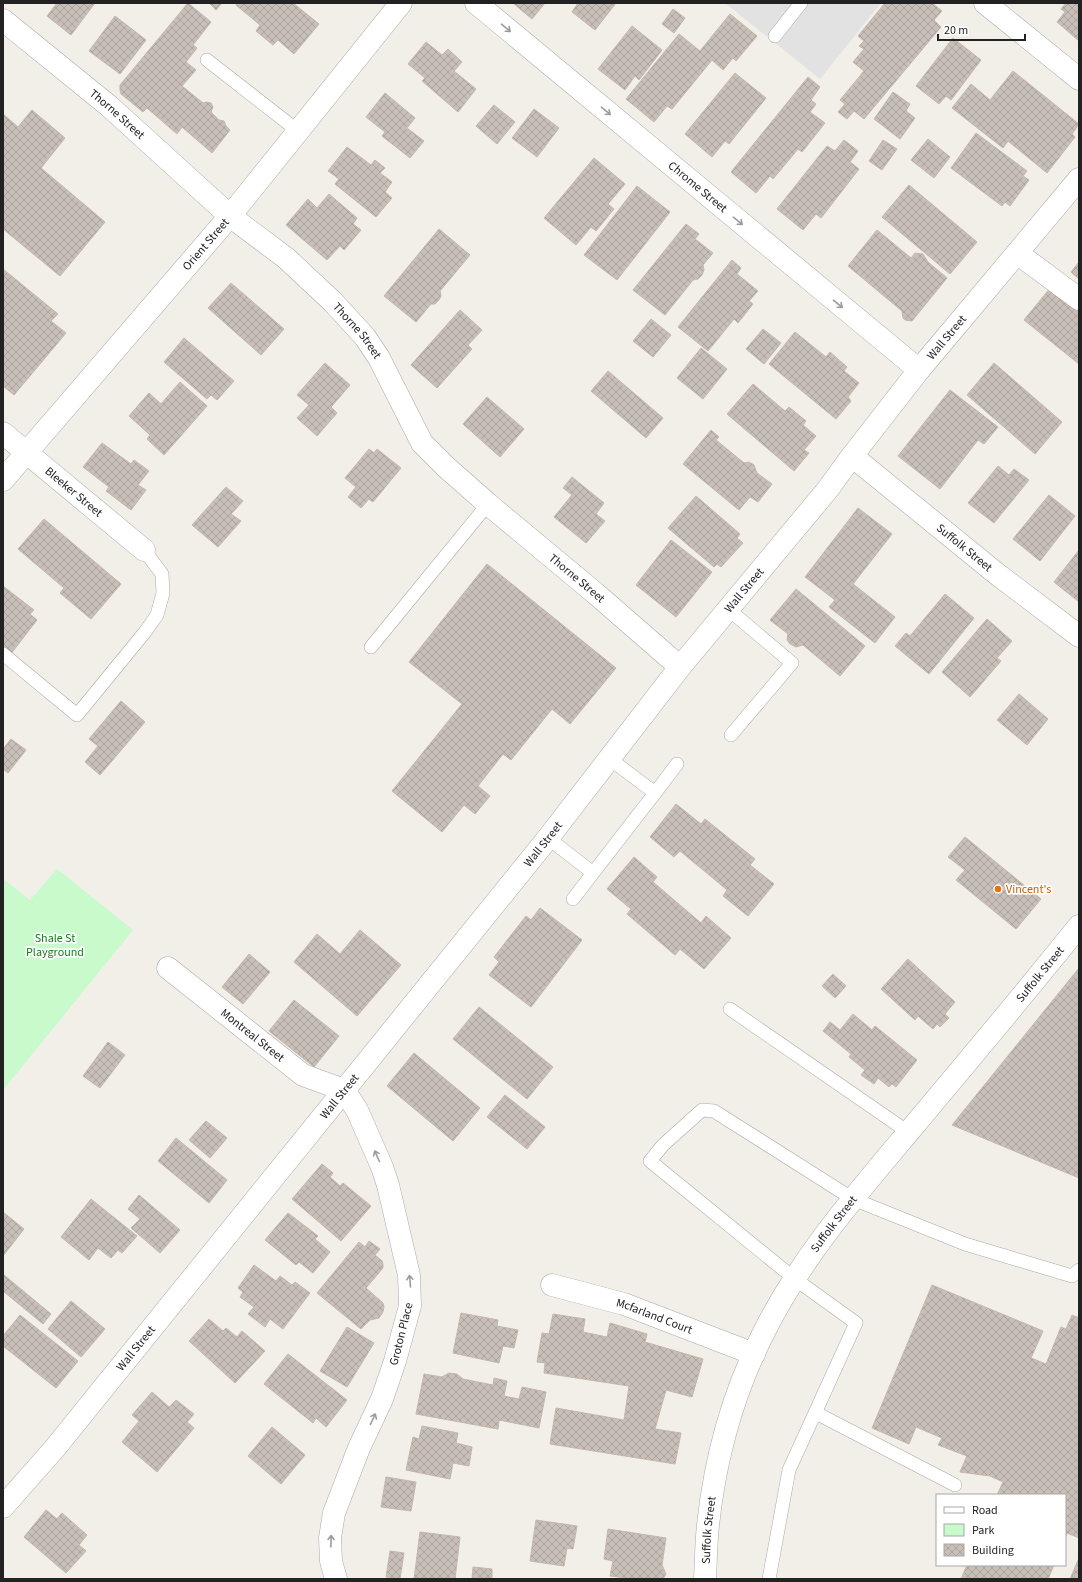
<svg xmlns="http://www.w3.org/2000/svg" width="1082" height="1582" font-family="'Source Sans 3',sans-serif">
	<defs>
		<pattern id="building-cross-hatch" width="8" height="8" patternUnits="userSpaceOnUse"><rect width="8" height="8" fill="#c7bfb8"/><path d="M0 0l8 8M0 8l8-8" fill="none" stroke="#aba49e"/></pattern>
	</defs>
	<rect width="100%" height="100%" fill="#f2efe9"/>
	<path fill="#c8facc" d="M 57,869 L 133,930 L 3,1090 L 3,879 L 30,900 Z"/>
	<path fill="#e2e2e2" d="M 725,3 L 881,3 L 820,79 Z"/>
	<path fill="url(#building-cross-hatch)" stroke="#c4b6ab" d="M 57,3 L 95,3 L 71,35 L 47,16 Z
		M 188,3 L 211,22 L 193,45 L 197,48 L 186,62 L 196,70 L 182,86 L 203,103 L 206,102 L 211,103 L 213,107 L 211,112 L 219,120 L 224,121 L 226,126 L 230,130 L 212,153 L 182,127 L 177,134 L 147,108 L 143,112 L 121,94 L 120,90 L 120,85 Z
		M 209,3 L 222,3 L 216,10 Z
		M 237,3 L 293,3 L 319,24 L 294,54 L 278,40 L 273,45 L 256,31 L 260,25 L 236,5 Z
		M 513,3 L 545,3 L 532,19 Z
		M 578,3 L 616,3 L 595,30 L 572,12 Z
		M 885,3 L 932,3 L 942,11 L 934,20 L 941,27 L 864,119 L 854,111 L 847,119 L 838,112 L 845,104 L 840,100 L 864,71 L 853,62 L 864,49 L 859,46 L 864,41 L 858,36 Z
		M 1066,3 L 1079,3 L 1079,41 L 1057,22 L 1065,12 L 1061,9 Z
		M 673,9 L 685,18 L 674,33 L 662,24 Z
		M 730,14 L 757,36 L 736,61 L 733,58 L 723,70 L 712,60 L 672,109 L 667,106 L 654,122 L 626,99 L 679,34 L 700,51 Z
		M 115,16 L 146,40 L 120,74 L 89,51 Z
		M 632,26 L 662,50 L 639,80 L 635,76 L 625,90 L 598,69 Z
		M 953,38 L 981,60 L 951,100 L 946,96 L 939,104 L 916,86 Z
		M 426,42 L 442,55 L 448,49 L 462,62 L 454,71 L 476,89 L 458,112 L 422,81 L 425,78 L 408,64 Z
		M 1013,71 L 1079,124 L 1072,134 L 1075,137 L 1047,173 L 1008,141 L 1003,148 L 952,108 L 971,84 L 990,100 Z
		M 735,73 L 766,98 L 729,144 L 725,141 L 712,157 L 685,134 Z
		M 808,77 L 820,87 L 811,100 L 816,104 L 810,112 L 825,123 L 802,152 L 798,149 L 773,179 L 770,176 L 756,193 L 731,172 Z
		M 893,92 L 910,104 L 906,111 L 915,118 L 900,139 L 874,119 Z
		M 385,93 L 415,118 L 407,128 L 424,141 L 410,158 L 382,136 L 385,132 L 366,117 Z
		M 494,105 L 515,122 L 497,144 L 476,126 Z
		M 534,109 L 559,128 L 537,157 L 512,138 Z
		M 32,110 L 65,138 L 41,168 L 105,222 L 60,276 L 3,229 L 3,114 L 18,127 Z
		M 976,133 L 1027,171 L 1023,176 L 1029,180 L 1010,206 L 1005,202 L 1002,206 L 951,168 Z
		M 928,139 L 950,157 L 934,178 L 911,160 Z
		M 844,140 L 858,151 L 850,162 L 859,169 L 821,218 L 816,214 L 803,230 L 777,209 L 827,146 L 835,151 Z
		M 883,140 L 897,149 L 882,170 L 869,161 Z
		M 347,147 L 371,165 L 375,160 L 385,168 L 380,173 L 392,182 L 385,192 L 392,198 L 376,217 L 335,184 L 339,179 L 328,171 Z
		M 594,158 L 625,184 L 608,204 L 614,209 L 596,231 L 591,227 L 576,245 L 544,218 Z
		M 909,185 L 977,242 L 950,274 L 882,217 Z
		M 637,186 L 670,212 L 617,280 L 584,255 Z
		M 329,194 L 357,218 L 353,224 L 361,230 L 344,250 L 340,246 L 327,260 L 286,225 L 308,199 L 317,208 Z
		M 686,224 L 699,234 L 695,239 L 713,253 L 703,265 L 704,270 L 702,275 L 698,279 L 693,280 L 665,315 L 633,290 Z
		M 439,229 L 470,255 L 440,291 L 441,296 L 439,300 L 435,304 L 431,304 L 416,322 L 384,296 Z
		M 877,230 L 911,258 L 915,253 L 923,254 L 928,262 L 947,278 L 912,321 L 905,320 L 903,318 L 902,311 L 848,266 Z
		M 732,260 L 741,268 L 737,274 L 758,291 L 749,301 L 753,304 L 738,323 L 734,319 L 708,351 L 678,327 Z
		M 1079,262 L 1079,279 L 1071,272 Z
		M 3,269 L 58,314 L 51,321 L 66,333 L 14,395 L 3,386 Z
		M 231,283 L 284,329 L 261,355 L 208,308 Z
		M 1051,287 L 1079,309 L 1079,364 L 1024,320 Z
		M 460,310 L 482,330 L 468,345 L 472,349 L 437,388 L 411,365 Z
		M 651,319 L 671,335 L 653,357 L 633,341 Z
		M 763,329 L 781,343 L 764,364 L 746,349 Z
		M 795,332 L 826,357 L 830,352 L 847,367 L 844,371 L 859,383 L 848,397 L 851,401 L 836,419 L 769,364 Z
		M 184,338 L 234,381 L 217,400 L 211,395 L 207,399 L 164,362 Z
		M 701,348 L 727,369 L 703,399 L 677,378 Z
		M 325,363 L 350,385 L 331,407 L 337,413 L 317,436 L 297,418 L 309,405 L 297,395 Z
		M 994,363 L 1062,422 L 1035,454 L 967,395 Z
		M 608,371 L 663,418 L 646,438 L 591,391 Z
		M 180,382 L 207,406 L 164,455 L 147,439 L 150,435 L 129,416 L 149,393 L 161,404 Z
		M 753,384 L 785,411 L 789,407 L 806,421 L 803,425 L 816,436 L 804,450 L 809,453 L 794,471 L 727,414 Z
		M 950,390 L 998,427 L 984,444 L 978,440 L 940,489 L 898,456 Z
		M 487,397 L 524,429 L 500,457 L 463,424 Z
		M 711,430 L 719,437 L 716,440 L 744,463 L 749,462 L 754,465 L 757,473 L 772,484 L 758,502 L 750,497 L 739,510 L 683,464 Z
		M 102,443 L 131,464 L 134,460 L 149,471 L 138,485 L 146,490 L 131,510 L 106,491 L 109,487 L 83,467 Z
		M 369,449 L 374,453 L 377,449 L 401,468 L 373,502 L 369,499 L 361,508 L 348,497 L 356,487 L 345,478 Z
		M 998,466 L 1009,475 L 1014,469 L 1029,480 L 994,523 L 968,503 Z
		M 572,477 L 604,503 L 596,514 L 605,521 L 586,543 L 554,517 L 572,495 L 563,488 Z
		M 226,487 L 243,501 L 231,514 L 241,521 L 218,547 L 192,525 Z
		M 1049,495 L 1075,516 L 1040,561 L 1013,539 Z
		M 696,496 L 740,534 L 737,538 L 743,543 L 721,567 L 717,564 L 714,567 L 668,528 Z
		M 858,508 L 892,534 L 853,584 L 895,617 L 875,643 L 829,607 L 835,600 L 805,577 Z
		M 44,519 L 121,584 L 91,619 L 60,593 L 64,588 L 18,549 Z
		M 671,540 L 712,572 L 676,617 L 636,585 Z
		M 1079,550 L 1079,602 L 1054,582 Z
		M 487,564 L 616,668 L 570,724 L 552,709 L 511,760 L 503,754 L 478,786 L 490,796 L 475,814 L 464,805 L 442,832 L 392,791 L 462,704 L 409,662 Z
		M 3,586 L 34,610 L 30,614 L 37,620 L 10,655 L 3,649 Z
		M 796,589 L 865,646 L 840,676 L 803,645 L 796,647 L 790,644 L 787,640 L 788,634 L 770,620 Z
		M 945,594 L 974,618 L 929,674 L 895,646 L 906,633 L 910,636 Z
		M 987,619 L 1012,641 L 997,658 L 1001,661 L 970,697 L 942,672 Z
		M 1019,694 L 1048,719 L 1027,745 L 997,720 Z
		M 121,701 L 145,722 L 100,775 L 85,762 L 98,746 L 89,739 Z
		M 11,739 L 26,750 L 8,773 L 3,769 L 3,749 Z
		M 676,804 L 701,824 L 705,819 L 755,859 L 750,865 L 774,884 L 748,916 L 723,896 L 727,890 L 714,879 L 680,851 L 674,857 L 650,837 Z
		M 965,837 L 1041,899 L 1016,929 L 956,880 L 965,870 L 948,857 Z
		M 634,857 L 657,877 L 653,882 L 701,923 L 706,916 L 731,938 L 704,969 L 680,949 L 675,955 L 627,914 L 631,909 L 607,889 Z
		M 540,908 L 582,940 L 531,1007 L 489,975 L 499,962 L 494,957 L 526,916 L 531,920 Z
		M 360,930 L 401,965 L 357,1016 L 294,962 L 317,934 L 340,954 Z
		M 249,954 L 270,972 L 243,1004 L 222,987 Z
		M 908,959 L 955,1002 L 945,1014 L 949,1018 L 940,1027 L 937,1024 L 933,1029 L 918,1016 L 915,1020 L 881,989 Z
		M 1079,968 L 1079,1178 L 952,1125 Z
		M 833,974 L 846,986 L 835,998 L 822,986 Z
		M 294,1000 L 339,1036 L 314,1067 L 269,1031 Z
		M 479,1007 L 553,1067 L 527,1099 L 453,1039 Z
		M 853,1014 L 872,1030 L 875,1026 L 917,1060 L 896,1087 L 892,1084 L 889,1087 L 878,1078 L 874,1084 L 861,1075 L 865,1070 L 849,1057 L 851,1054 L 823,1031 L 830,1022 L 840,1030 Z
		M 108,1042 L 125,1055 L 100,1088 L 83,1076 Z
		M 414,1053 L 480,1108 L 453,1141 L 387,1086 Z
		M 505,1095 L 545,1127 L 527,1149 L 487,1117 Z
		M 206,1121 L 227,1138 L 210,1158 L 189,1140 Z
		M 176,1138 L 227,1180 L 209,1203 L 158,1161 Z
		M 322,1164 L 333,1173 L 330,1177 L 340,1186 L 343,1183 L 371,1206 L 341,1241 L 292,1199 Z
		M 139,1195 L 180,1230 L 160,1253 L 131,1228 L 140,1219 L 128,1209 Z
		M 91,1199 L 137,1236 L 122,1253 L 118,1250 L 111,1258 L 98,1248 L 89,1260 L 61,1237 Z
		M 3,1212 L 24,1229 L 3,1256 Z
		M 288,1213 L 318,1236 L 315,1239 L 330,1252 L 313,1273 L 299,1262 L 296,1265 L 265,1240 Z
		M 369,1241 L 380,1249 L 375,1255 L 382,1261 L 383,1264 L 383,1268 L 366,1288 L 383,1303 L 384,1307 L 383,1312 L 379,1318 L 370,1320 L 361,1329 L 317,1293 L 359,1242 L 365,1247 Z
		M 254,1265 L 276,1281 L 280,1276 L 292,1285 L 295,1282 L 310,1293 L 283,1329 L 270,1319 L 265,1327 L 248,1314 L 254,1307 L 240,1297 L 243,1292 L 238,1288 Z
		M 4,1275 L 51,1314 L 43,1324 L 3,1291 L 3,1277 Z
		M 932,1285 L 1043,1331 L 1031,1358 L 1046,1364 L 1061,1327 L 1066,1329 L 1072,1315 L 1079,1318 L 1079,1538 L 1067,1533 L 1065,1538 L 1065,1495 L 997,1495 L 1003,1482 L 990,1476 L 960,1472 L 967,1456 L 938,1445 L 942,1438 L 916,1427 L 909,1444 L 872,1428 Z
		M 71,1301 L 105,1329 L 81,1357 L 48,1329 Z
		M 461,1313 L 498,1320 L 497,1326 L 518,1330 L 514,1348 L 503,1346 L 499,1363 L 453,1353 Z
		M 553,1314 L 585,1319 L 583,1332 L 607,1337 L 610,1323 L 647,1334 L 645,1342 L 703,1359 L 692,1397 L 666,1390 L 655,1429 L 681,1433 L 675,1464 L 550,1444 L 556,1408 L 624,1420 L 629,1386 L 544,1373 L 545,1363 L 537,1362 L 542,1333 L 549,1334 Z
		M 20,1315 L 78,1361 L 56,1388 L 3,1346 L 3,1336 Z
		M 209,1319 L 223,1331 L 226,1328 L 237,1337 L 242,1331 L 265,1351 L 235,1383 L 189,1341 Z
		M 347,1327 L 374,1343 L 347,1387 L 320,1371 Z
		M 288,1354 L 347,1400 L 326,1427 L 316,1418 L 313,1423 L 264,1384 Z
		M 449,1373 L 457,1374 L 463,1379 L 493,1385 L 494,1378 L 507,1381 L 504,1396 L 519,1399 L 522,1387 L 546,1392 L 539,1428 L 499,1420 L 498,1429 L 416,1414 L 424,1374 L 442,1377 Z
		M 152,1392 L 169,1407 L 176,1400 L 194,1414 L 187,1422 L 194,1428 L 157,1472 L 122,1442 L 139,1421 L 132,1415 Z
		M 422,1426 L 458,1433 L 456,1443 L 472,1447 L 469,1466 L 453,1463 L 450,1479 L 406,1470 L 413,1437 L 419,1439 Z
		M 272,1427 L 305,1455 L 281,1484 L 248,1456 Z
		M 386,1477 L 416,1482 L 411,1511 L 381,1507 Z
		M 46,1510 L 57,1519 L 62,1513 L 87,1535 L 79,1545 L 86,1551 L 66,1573 L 24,1537 Z
		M 536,1520 L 577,1526 L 573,1549 L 567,1548 L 564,1566 L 530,1561 Z
		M 608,1529 L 666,1538 L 662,1565 L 666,1574 L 663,1579 L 634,1579 L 610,1576 L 613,1561 L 604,1559 Z
		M 420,1532 L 460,1537 L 455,1579 L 414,1579 Z
		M 390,1551 L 404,1553 L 400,1579 L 386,1577 Z
		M 1079,1558 L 1079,1579 L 1070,1579 Z
		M 967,1565 L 1054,1565 L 1048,1579 L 961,1579 Z
		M 473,1567 L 492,1569 L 492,1579 L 472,1579 Z"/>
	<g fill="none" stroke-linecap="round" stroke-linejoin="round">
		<g stroke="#a9a9a9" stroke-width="14">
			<path id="lane" d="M 775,36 L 801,3
				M 207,60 L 298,131
				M 728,609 L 792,663 L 731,735
				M 371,647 L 488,504
				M 3,654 L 77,715 L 145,632 L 157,615 L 163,593 L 162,574 L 144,550
				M 655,793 L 677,764
				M 548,838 L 593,873 L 655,793 L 610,759
				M 573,899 L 593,873
				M 730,1009 L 908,1132
				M 816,1413 L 955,1485
				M 769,1579 L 789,1470 L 856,1323 L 795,1279 L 650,1161 L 663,1145 L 702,1110 L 714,1111 L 853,1199 L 965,1244 L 1072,1276 L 1079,1270"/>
		</g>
		<g stroke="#a9a9a9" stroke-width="23">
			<g id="street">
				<path id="s1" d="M 476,3 L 919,370"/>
				<path d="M 985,3 L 1079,79"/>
				<path id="s2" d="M 3,20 L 109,106 L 230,216 L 286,258 L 333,302 L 365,337 L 379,358 L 422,443 L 446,467 L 488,504 L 595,593 L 680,667"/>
				<path d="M 1017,253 L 1079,299"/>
				<path id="s3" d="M 3,433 L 144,550"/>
				<path id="s4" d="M 852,456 L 997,574 L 1079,636"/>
				<path id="s5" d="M 3,480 L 230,216 L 401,3"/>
				<path id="s6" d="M 168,968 L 303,1075 L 344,1090 L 357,1110 L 382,1167 L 388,1185 L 409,1275 L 410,1306 L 395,1361 L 382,1399 L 359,1448 L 334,1513 L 330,1538 L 331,1561 L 336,1579"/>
				<path id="s7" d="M 552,1285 L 624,1304 L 754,1354"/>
				<path id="s8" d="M 3,1507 L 55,1448 L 548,838 L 680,667 L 828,489 L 852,456 L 919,370 L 1079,179"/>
				<path id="s9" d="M 705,1579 C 706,1561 706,1543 708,1525 C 715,1460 733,1394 762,1336 C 798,1262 853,1198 906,1135 C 964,1066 1022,997 1079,926"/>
			</g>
		</g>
		<use href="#lane" stroke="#fff" stroke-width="13"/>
		<use href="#street" stroke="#fff" stroke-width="22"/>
	</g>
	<defs><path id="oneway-shaft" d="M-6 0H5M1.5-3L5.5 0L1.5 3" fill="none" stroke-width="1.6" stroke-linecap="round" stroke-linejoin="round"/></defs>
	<g stroke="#9c9c9c">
		<use href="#oneway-shaft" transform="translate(506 28) rotate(40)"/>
		<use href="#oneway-shaft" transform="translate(606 111) rotate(40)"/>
		<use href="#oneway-shaft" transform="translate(738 221) rotate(40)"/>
		<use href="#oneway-shaft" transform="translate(838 304) rotate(40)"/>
		<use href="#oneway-shaft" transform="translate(377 1156) rotate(-114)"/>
		<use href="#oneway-shaft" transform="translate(410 1281) rotate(-95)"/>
		<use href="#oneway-shaft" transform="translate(373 1419) rotate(-65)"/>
		<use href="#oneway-shaft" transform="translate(331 1541) rotate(-89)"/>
	</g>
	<circle fill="#e8710a" stroke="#fff" stroke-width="1.5" cx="998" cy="889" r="4"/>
	<g text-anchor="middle" stroke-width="3.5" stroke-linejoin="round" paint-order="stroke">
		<g font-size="12" fill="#222" stroke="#fff">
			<text dy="4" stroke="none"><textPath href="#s2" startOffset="148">Thorne Street</textPath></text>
			<text dy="4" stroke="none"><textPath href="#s1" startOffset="288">Chrome Street</textPath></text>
			<text dy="4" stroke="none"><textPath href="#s5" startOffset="311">Orient Street</textPath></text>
			<text dy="4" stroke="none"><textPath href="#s2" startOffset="472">Thorne Street</textPath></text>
			<text dy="4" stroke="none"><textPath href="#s8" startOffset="1503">Wall Street</textPath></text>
			<text dy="4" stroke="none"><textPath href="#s3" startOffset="92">Bleeker Street</textPath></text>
			<text dy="4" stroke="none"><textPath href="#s4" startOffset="145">Suffolk Street</textPath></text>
			<text dy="4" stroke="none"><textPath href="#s2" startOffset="808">Thorne Street</textPath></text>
			<text dy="4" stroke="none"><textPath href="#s8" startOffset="1179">Wall Street</textPath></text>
			<text dy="4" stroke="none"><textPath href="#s8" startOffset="855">Wall Street</textPath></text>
			<text dy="4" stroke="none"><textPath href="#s9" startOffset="709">Suffolk Street</textPath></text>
			<text dy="4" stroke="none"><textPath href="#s6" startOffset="108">Montreal Street</textPath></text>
			<text dy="4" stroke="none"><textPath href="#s8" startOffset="531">Wall Street</textPath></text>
			<text dy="4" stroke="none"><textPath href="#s9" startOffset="385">Suffolk Street</textPath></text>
			<text dy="4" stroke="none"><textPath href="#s7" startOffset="107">Mcfarland Court</textPath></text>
			<text transform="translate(401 1334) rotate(-76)" y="4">Groton Place</text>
			<text dy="4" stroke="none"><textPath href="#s8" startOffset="207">Wall Street</textPath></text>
			<text dy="4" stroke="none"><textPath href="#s9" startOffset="49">Suffolk Street</textPath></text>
		</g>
		<g font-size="12" fill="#c56008" stroke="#fff" text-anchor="start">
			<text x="1006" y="893">Vincent's</text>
		</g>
		<g font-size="12" fill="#0c8416" stroke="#fff">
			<text x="55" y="942">Shale St<tspan x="55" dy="14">Playground</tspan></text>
		</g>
	</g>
	<rect width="1082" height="1582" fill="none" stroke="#222222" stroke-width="8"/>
	<rect x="936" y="1494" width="130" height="72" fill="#ffffff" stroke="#a7a7a7"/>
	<rect x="944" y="1507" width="20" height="6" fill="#ffffff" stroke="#a7a7a7"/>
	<text x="972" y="1514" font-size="12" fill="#222222">Road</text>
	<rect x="944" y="1524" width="20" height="12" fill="#c8facc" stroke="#a7a7a7"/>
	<text x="972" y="1534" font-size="12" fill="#222222">Park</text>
	<rect x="944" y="1544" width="20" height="12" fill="url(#building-cross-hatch)" stroke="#a7a7a7"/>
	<text x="972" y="1554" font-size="12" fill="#222222">Building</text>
	<path d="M938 34v6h87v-6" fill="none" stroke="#222222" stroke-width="2"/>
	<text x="944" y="34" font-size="12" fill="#222222" stroke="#ffffff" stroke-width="3" paint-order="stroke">20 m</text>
</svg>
